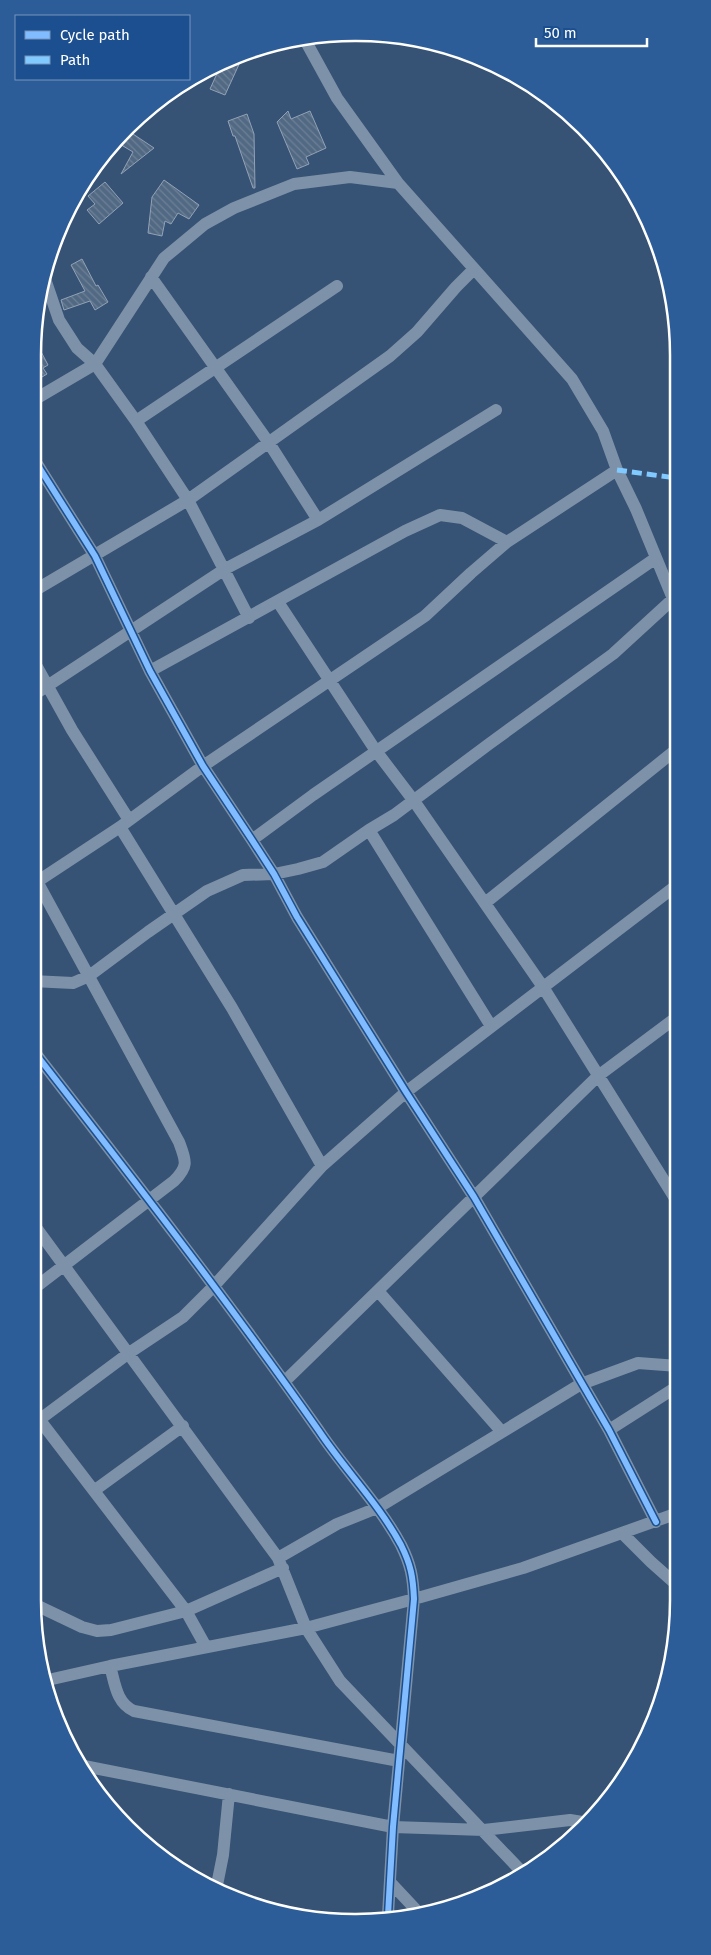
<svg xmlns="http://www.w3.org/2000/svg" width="711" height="1955" font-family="'Fira Sans',sans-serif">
	<defs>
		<pattern id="building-back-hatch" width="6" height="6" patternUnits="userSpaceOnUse" patternTransform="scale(1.25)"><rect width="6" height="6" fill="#526984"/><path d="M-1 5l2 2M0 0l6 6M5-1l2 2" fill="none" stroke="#6c8096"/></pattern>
	</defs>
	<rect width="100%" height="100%" fill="#365274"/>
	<path fill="url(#building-back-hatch)" stroke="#92a2b6" d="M 241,60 L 225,95 L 210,89 L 220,67 Z
		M 288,111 L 291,119 L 310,111 L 326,148 L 306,157 L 309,164 L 297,169 L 277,122 Z
		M 247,114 L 254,134 L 255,188 L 253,188 L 235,136 L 233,136 L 228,121 Z
		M 130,132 L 154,148 L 121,174 L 133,152 L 118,143 Z
		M 164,180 L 199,205 L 189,219 L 178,213 L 171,224 L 165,221 L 162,236 L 148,233 L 152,197 Z
		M 105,182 L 123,203 L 99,224 L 87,210 L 95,204 L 88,196 Z
		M 82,259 L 96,286 L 98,285 L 108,302 L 95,310 L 90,301 L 64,310 L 61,300 L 85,291 L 71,265 Z
		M 35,340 L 48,365 L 43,368 L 47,374 L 32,383 Z"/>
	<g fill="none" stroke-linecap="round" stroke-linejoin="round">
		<path stroke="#7d92a8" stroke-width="12" d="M 304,38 L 337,98 L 398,183 L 572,379 L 603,431 L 617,470 L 636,509 L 676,606
			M 43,273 L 59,320 L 77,348 L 95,364 L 136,421 L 188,500 L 249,618
			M 151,277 L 269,443 L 318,520
			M 32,401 L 95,364 L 164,258 L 205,224 L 234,208 L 294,184 L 350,177 L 398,183
			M 136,421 L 337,286
			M 32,456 L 95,556 L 150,671 L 203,766 L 252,840 L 274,874 L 297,917 L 406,1092 L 474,1197 L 609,1430 L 656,1522
			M 32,592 L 188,500 L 390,356 L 417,332 L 456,287 L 474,269
			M 278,602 L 376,751 L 414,801 L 543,987 L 678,1203
			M 32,658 L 72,730 L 129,820
			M 150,671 L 405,531 L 440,515 L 462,518 L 507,542
			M 32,696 L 225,569 L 318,520 L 496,410
			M 120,827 L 232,1008 L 322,1166
			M 369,830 L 491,1026
			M 252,840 L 313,795 L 656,558
			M 32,872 L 179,1142 C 186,1161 189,1166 174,1181 L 32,1290
			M 32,885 L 120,827 L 203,766 L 425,616 L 471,573 L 507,542 L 617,470
			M 485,903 L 677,749
			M 32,981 L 73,983 L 89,976 L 148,932 L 207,891 L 243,875 L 274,874 L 298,869 L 323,862 L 369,830 L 394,815 L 489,744 L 613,654 L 673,599
			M 32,1049 C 130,1175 228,1301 319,1431 C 345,1470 379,1504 401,1545 C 411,1565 413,1577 414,1599 L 393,1827 L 388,1915
			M 32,1222 L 278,1558 L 306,1628 L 340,1681 L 523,1873
			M 378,1291 L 502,1432
			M 284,1382 L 598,1076 L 677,1017
			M 32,1410 L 186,1611 L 206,1647
			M 32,1428 L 39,1420 L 129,1353 L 183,1317 L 213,1287 L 322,1166 L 406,1092 L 677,885
			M 609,1430 L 678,1386
			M 95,1490 L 183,1426
			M 623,1534 L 651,1562 L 678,1586
			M 278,1558 L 337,1524 L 377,1508 L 581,1384 L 638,1363 L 678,1366
			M 34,1606 L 40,1607 L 82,1627 L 97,1631 L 111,1630 L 186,1611 L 283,1568
			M 110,1666 C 115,1683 116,1703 134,1711 L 399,1761
			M 48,1680 L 110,1666 L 306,1628 L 414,1599 L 523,1568 L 678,1513
			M 84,1766 L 393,1827 L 484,1830 L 570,1820 L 582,1822
			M 390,1882 L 419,1913
			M 216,1890 L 223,1855 L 229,1794"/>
		<path stroke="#80caff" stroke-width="5" stroke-dasharray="10 5" stroke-linecap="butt" d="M 617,470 L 676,478"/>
		<g stroke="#1b4f8f" stroke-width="9">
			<path id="cycleway" d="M 32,456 L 95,556 L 150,671 L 203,766 L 252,840 L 274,874 L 297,917 L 406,1092 L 474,1197 L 609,1430 L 656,1522
				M 32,1049 C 130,1175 228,1301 319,1431 C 345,1470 379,1504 401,1545 C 411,1565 413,1577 414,1599 L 393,1827 L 388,1915"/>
		</g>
		<use href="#cycleway" stroke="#80bcff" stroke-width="6"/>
	</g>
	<path d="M0 0H711V1955H0ZM355 41H356A314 314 0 0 1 670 355V1600A314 314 0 0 1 356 1914H355A314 314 0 0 1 41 1600V355A314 314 0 0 1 355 41Z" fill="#2d5d98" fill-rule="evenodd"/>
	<path fill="none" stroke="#fff" stroke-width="2.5" d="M355 41H356A314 314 0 0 1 670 355V1600A314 314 0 0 1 356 1914H355A314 314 0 0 1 41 1600V355A314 314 0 0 1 355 41Z"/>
	<rect x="15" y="15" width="175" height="65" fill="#1b4f8f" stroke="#7695bc"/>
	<rect x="25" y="31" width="25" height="8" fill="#80bcff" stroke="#7695bc"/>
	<text x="60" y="40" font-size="15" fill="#ffffff">Cycle path</text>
	<rect x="25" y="56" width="25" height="8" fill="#80caff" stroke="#7695bc"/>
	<text x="60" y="65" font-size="15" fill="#ffffff">Path</text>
	<path d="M536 38v8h111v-8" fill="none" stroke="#ffffff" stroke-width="2.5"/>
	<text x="544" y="38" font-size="15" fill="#ffffff" stroke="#1b4f8f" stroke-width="4" paint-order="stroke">50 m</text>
</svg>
